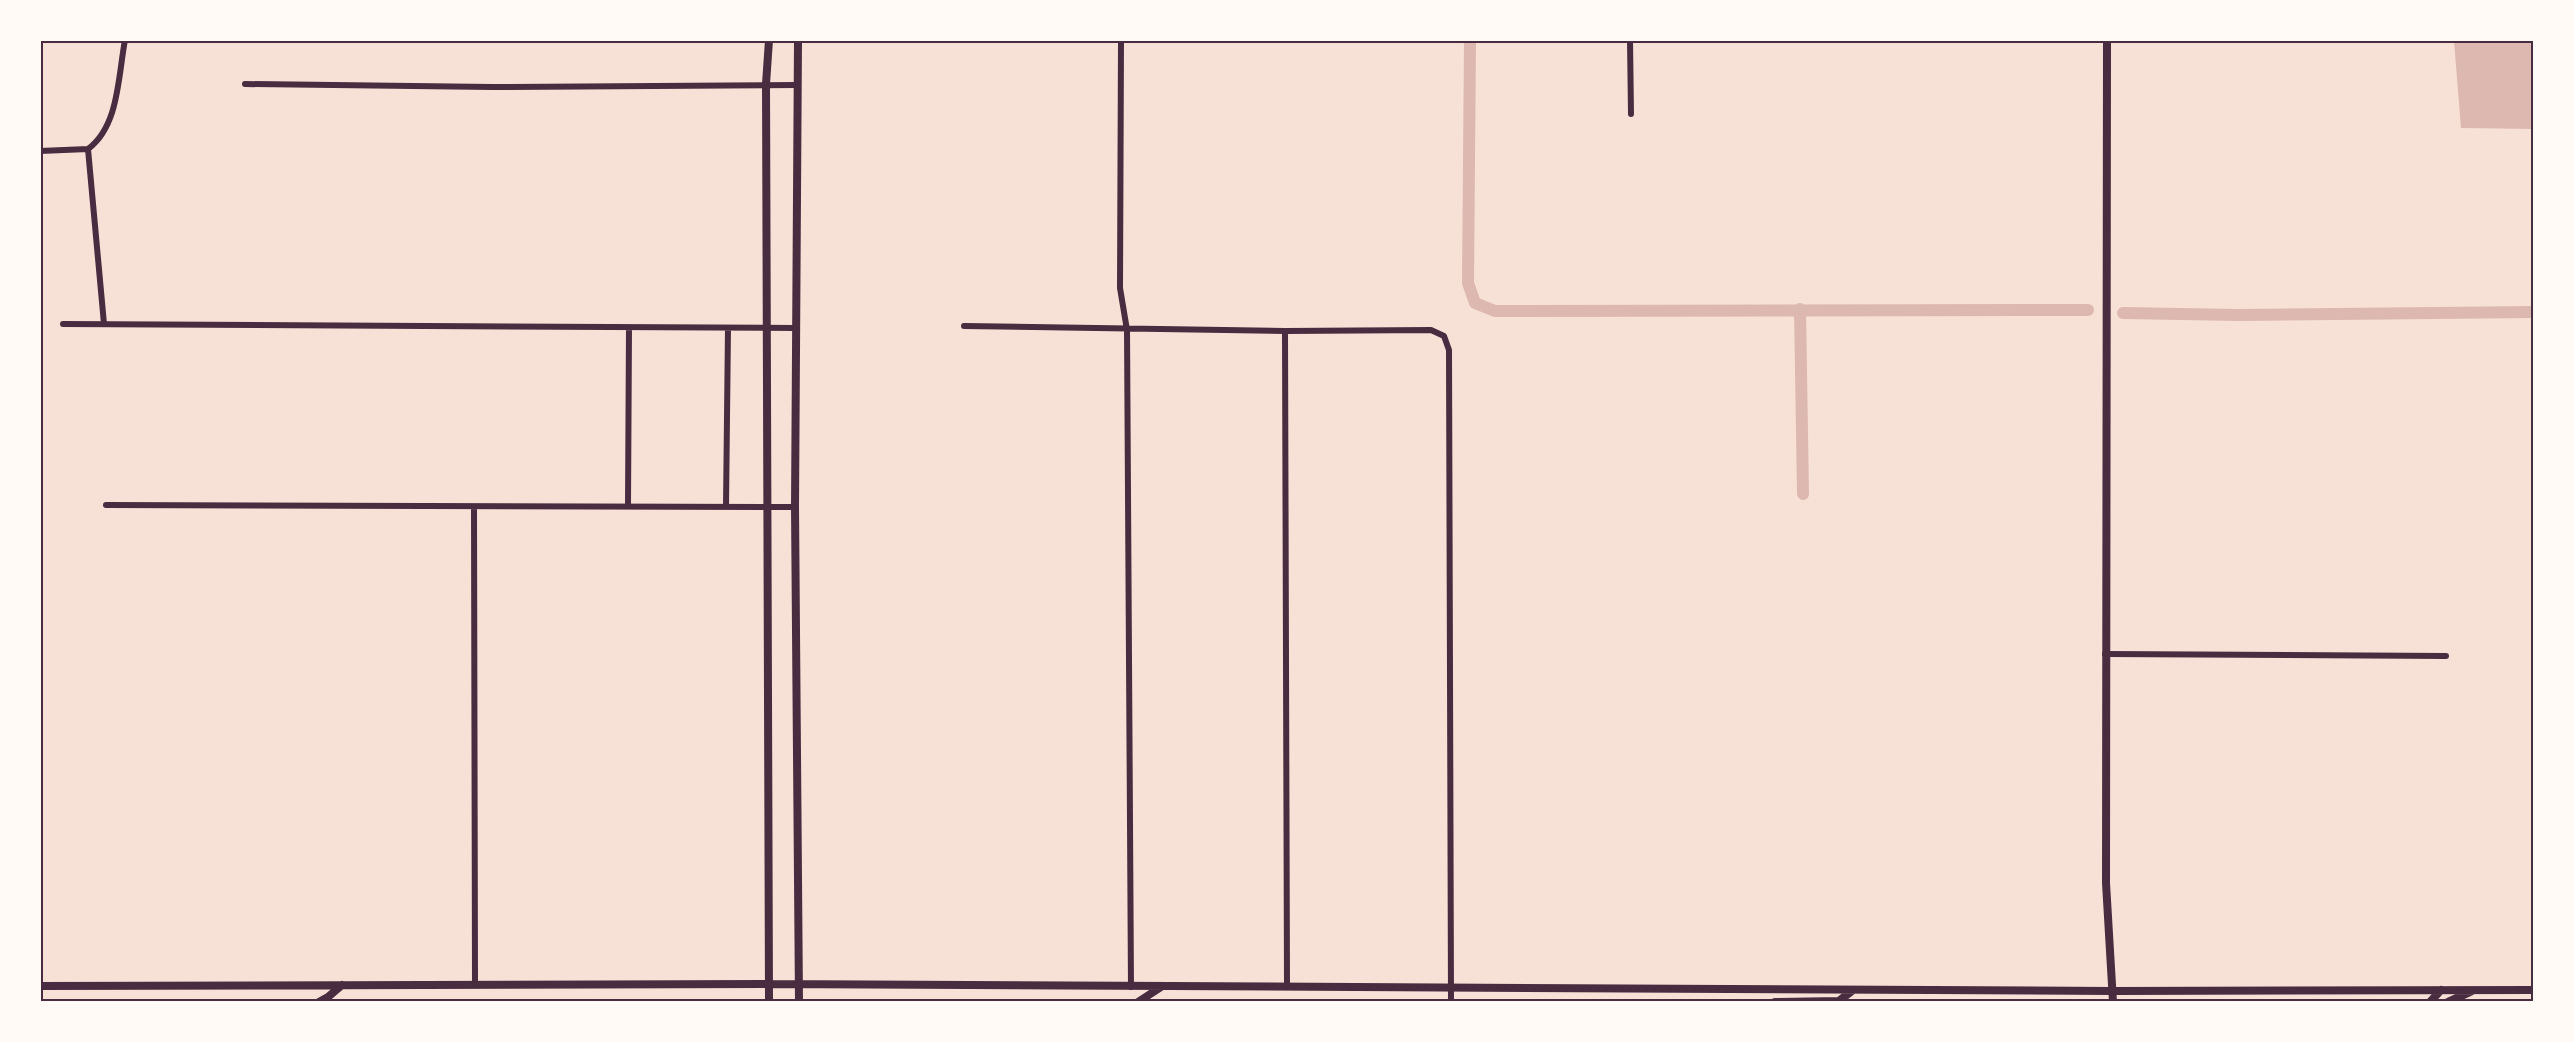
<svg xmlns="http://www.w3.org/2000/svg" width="2574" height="1042" font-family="'Fira Sans',sans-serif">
	<rect width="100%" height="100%" fill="#f7e1d7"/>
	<path fill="#dcb8b0" d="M 2454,41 L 2533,41 L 2533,129 L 2461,128 Z"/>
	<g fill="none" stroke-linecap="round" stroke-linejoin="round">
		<path stroke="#dcb8b0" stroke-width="12" d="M 1470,40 L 1468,283 L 1475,303 L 1495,311 L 2088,310
			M 1800,309 L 1803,494
			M 2123,313 L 2238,315 L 2534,312"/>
		<path stroke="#4a2c40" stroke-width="6" d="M 1121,40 L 1120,288 L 1127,330 L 1131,987
			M 1630,40 L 1631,114
			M 245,84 L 492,87 L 797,85
			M 40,151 L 88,149
			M 63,324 L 795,328
			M 104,324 L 88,149 C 119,126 118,77 125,40
			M 964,326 L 1285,331 L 1431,330 L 1444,336 L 1449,350 L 1451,1002
			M 1285,331 L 1287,987
			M 106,505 L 795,507
			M 628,505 L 629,328
			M 726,506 L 728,328
			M 474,507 L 475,985
			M 2105,654 L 2446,656"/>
		<path stroke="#4a2c40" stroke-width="8" d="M 2107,40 L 2106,883 L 2113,1002"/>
		<path stroke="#4a2c40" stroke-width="8" d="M 798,40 L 795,507 L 799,1002
			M 40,986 L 769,984 L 2113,991 L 2534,990
			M 319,1002 L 328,997 L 342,985
			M 769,1002 L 766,84 L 769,40
			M 1138,1002 L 1161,987
			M 1775,1002 L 1839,1001 L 1853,990
			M 2430,1002 L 2441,990
			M 2448,1002 L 2472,991"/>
	</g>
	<rect width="2574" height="1042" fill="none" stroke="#fffaf5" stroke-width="84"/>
	<rect x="42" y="42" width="2490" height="958" fill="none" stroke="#4a2c40" stroke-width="2"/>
</svg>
